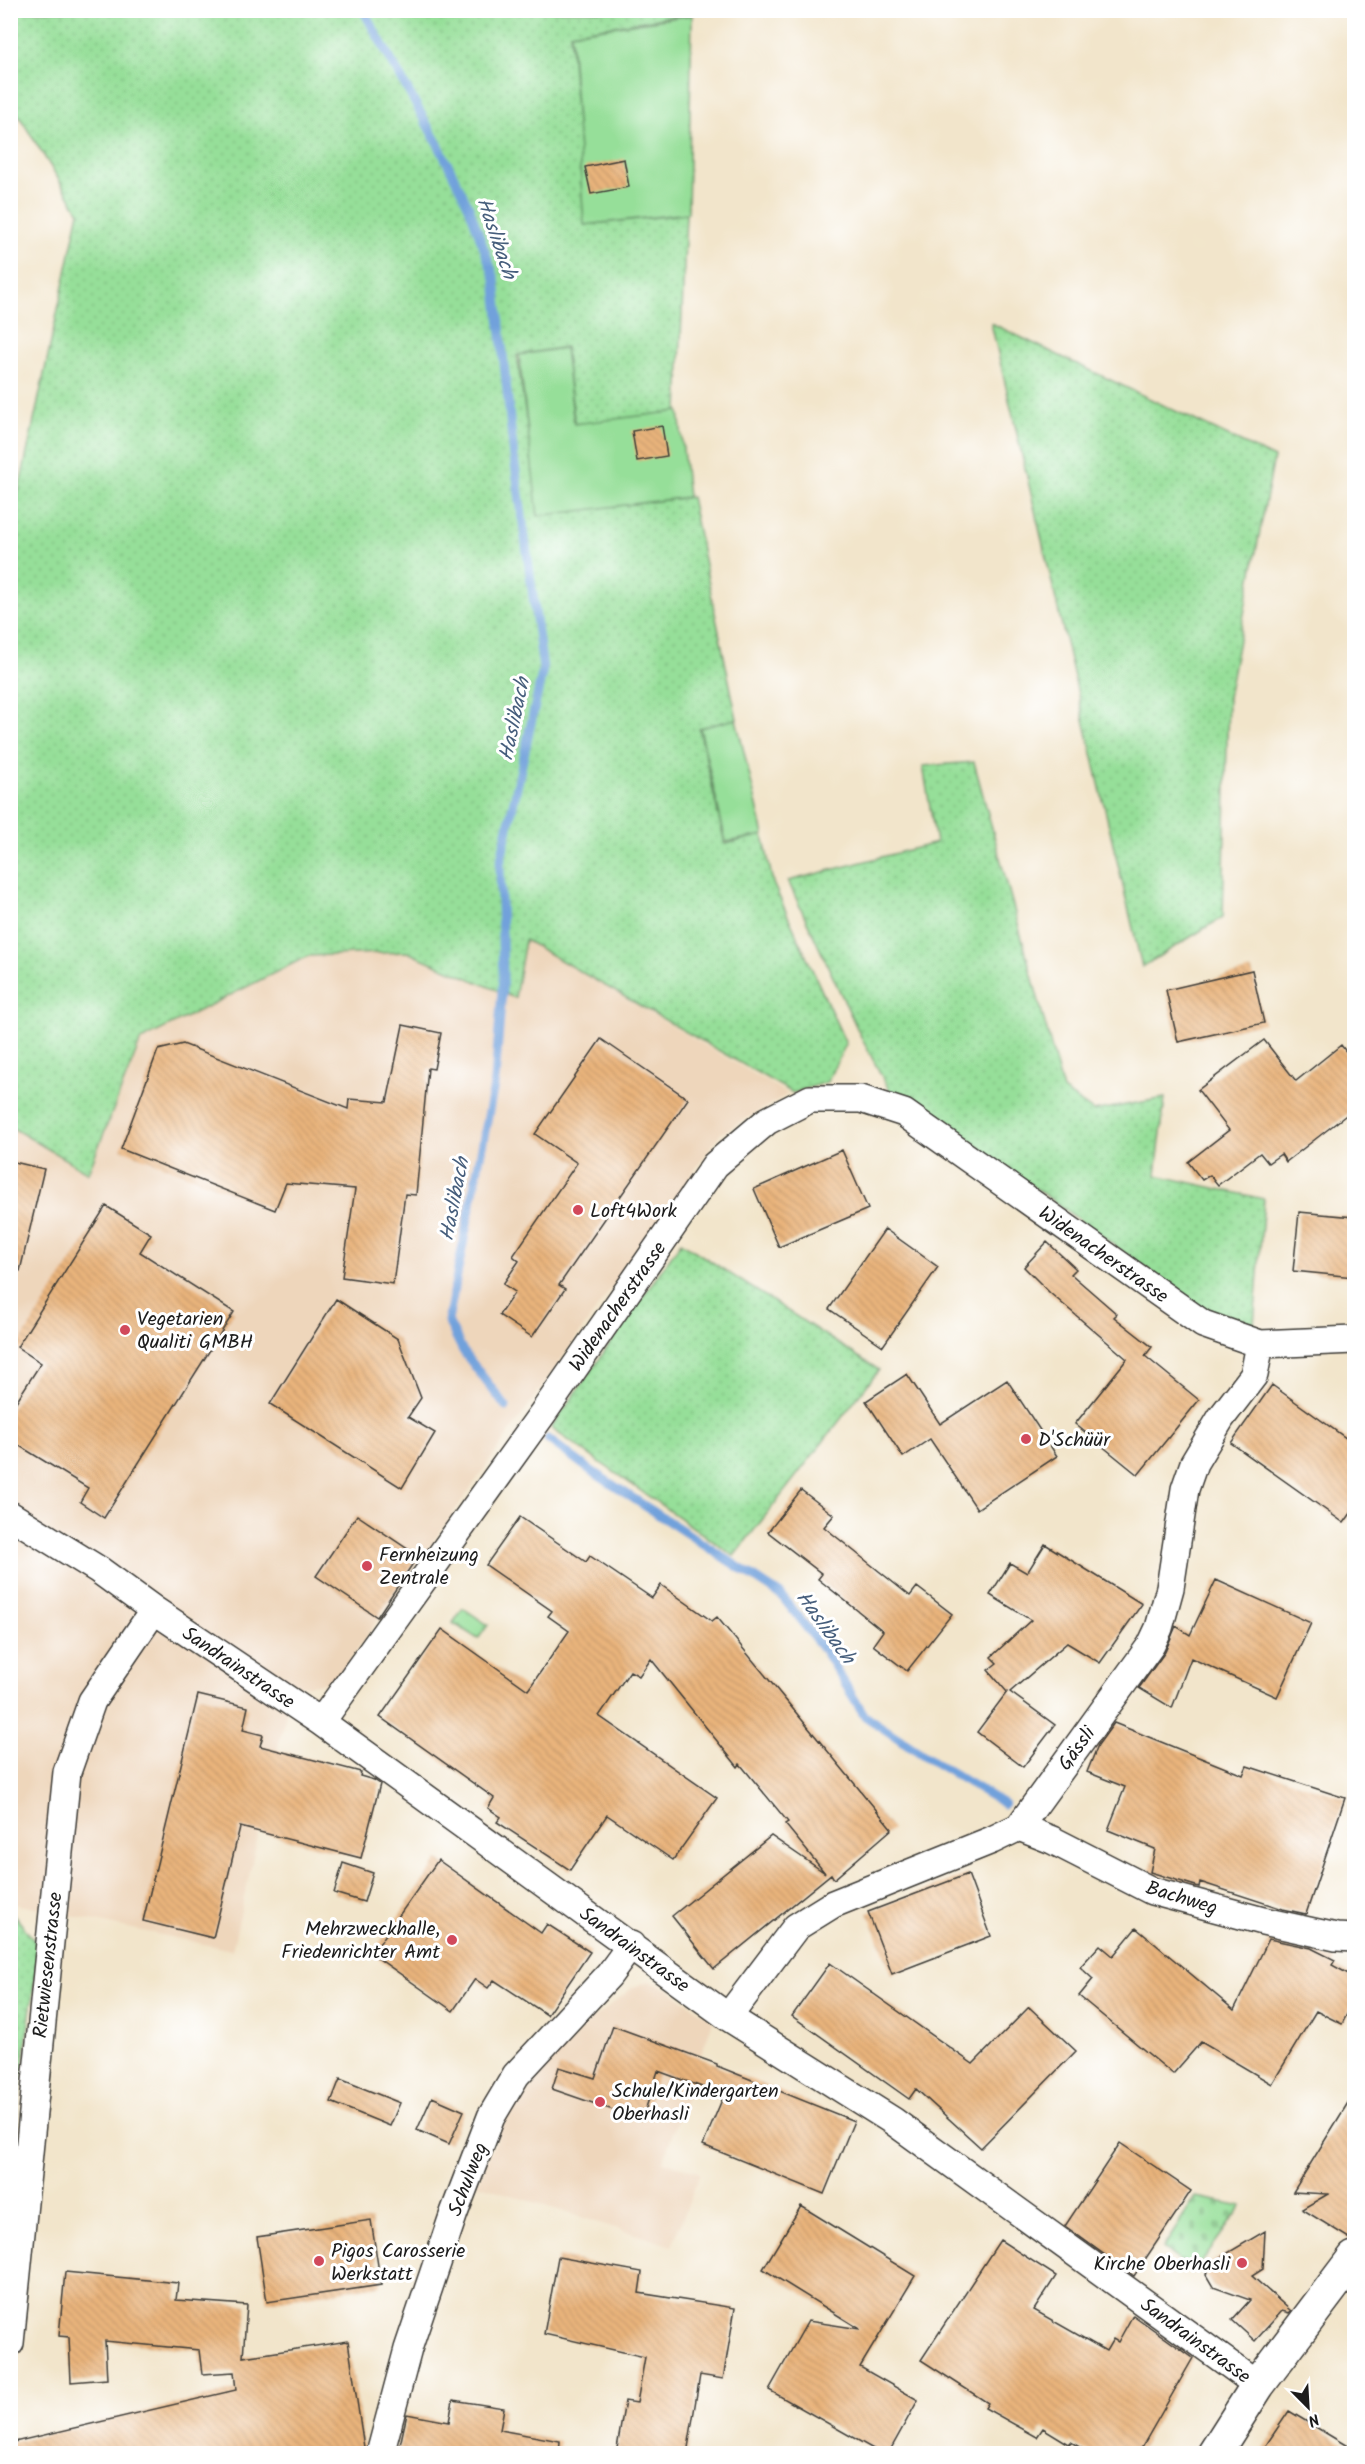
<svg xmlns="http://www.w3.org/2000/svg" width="1365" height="2464" font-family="Kalam,sans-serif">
	<defs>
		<pattern id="grass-dots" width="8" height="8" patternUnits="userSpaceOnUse" patternTransform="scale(1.5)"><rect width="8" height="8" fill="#96df99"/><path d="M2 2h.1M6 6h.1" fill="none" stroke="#81bf83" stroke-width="1.8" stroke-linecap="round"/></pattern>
		<pattern id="cemetery-stones" width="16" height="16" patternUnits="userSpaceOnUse" patternTransform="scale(1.5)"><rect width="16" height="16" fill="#96df99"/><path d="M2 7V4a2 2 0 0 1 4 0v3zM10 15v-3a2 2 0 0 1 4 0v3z" fill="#81bf83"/></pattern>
		<pattern id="park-crowns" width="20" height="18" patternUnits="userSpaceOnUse" patternTransform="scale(1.5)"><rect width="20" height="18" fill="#96df99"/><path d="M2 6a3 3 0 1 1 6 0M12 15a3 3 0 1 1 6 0" fill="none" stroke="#81bf83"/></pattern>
		<pattern id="building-back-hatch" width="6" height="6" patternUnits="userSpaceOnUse" patternTransform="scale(1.5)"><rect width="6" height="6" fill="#e9b47c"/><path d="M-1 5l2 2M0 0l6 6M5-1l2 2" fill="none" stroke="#c79a6b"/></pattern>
	</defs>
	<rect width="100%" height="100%" fill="#fff"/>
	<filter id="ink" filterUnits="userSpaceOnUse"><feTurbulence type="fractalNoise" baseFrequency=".0167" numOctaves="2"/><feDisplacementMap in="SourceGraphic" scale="12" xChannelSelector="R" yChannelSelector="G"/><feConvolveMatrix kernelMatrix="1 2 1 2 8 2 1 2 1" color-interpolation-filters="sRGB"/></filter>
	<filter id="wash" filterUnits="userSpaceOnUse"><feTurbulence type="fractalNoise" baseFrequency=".008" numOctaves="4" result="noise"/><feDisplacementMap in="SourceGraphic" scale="24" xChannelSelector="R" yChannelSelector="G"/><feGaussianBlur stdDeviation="1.35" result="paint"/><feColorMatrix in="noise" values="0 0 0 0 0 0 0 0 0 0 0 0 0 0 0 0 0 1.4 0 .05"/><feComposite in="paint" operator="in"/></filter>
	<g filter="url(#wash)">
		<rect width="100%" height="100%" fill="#f2e5cb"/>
		<path fill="#eed6bb" d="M 525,940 L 788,1094 L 720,1134 L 334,1682 L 292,1687 L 232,1950 L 11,1903 L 11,1128 L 86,1172 L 141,1040 L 308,956 L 404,952 L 516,998 Z
			M 649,1981 L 667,1988 L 713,2021 L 663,2161 L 700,2173 L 672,2246 L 477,2184 L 505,2119 L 526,2085 L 555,2050 L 632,1988 Z
			M 11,2120 L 16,2121 L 11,2199 L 10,2120 Z"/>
		<path fill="url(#grass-dots)" stroke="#597e5a" stroke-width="1.5" d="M 11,11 L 693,11 L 693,13 L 570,33 L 585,225 L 686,214 L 678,411 L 575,425 L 565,347 L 517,355 L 540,515 L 691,497 L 737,719 L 699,728 L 725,844 L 763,835 L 773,883 L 846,1044 L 827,1082 L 793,1093 L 525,940 L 515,998 L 407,952 L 308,956 L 141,1040 L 88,1173 L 11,1127 L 11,527 L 79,212 L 11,103 Z
			M 991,323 L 1274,458 L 1228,697 L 1223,917 L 1142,967 Z
			M 974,762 L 1063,1090 L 1093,1111 L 1165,1098 L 1156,1175 L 1264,1199 L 1254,1324 L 1205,1311 L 929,1111 L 894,1099 L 863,1041 L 788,881 L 936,843 L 923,766 Z
			M 681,1242 L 879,1370 L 734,1556 L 551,1428 Z
			M 10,1910 L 39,1946 L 16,2120 L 10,2120 Z"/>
		<path fill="url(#cemetery-stones)" stroke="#597e5a" stroke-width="1.5" d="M 1196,2197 L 1242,2206 L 1194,2272 L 1163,2248 Z"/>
		<path fill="url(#park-crowns)" stroke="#597e5a" stroke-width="1.5" d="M 463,1608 L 488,1625 L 478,1639 L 453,1623 Z"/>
		<path fill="#96df99" stroke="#597e5a" stroke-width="1.5" d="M 692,15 L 688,213 L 584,225 L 571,33 Z
			M 565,348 L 574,424 L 679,411 L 688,497 L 538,516 L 519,355 Z
			M 736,719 L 764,835 L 726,842 L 700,728 Z"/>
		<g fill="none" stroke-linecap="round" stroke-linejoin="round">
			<path stroke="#71a1db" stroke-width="9" d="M 363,10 L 439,146 L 469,207 L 495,279 L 514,457 L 543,669 L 500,864 L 503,977 L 495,1080 L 448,1321 L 463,1351 L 506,1407
				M 548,1439 L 590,1470 L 781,1595 L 824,1650 L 865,1716 L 934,1762 L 1004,1804"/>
		</g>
		<g id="blocks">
			<path fill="url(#building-back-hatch)" d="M 624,159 L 629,187 L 591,194 L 585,167 Z
				M 662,426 L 667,456 L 637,461 L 632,431 Z
				M 1252,970 L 1264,1023 L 1178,1042 L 1166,990 Z
				M 403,1025 L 441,1033 L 434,1069 L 428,1068 L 416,1195 L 405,1194 L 393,1284 L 342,1277 L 355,1189 L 286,1183 L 275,1210 L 121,1149 L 158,1050 L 183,1044 L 348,1109 L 349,1099 L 387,1102 Z
				M 601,1039 L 688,1099 L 559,1285 L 565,1289 L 532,1337 L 499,1315 L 515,1292 L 503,1284 L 519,1261 L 513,1256 L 577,1163 L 535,1134 Z
				M 1264,1040 L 1296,1081 L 1341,1045 L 1354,1062 L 1354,1109 L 1286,1162 L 1281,1154 L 1268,1163 L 1260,1153 L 1218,1185 L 1210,1175 L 1202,1180 L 1188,1162 L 1229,1130 L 1198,1090 Z
				M 842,1150 L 868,1209 L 779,1247 L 754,1189 Z
				M 10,1161 L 44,1169 L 20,1271 L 10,1270 Z
				M 106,1206 L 151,1234 L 140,1252 L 234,1312 L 104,1518 L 80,1502 L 88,1488 L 10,1440 L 10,1411 L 41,1363 L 17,1347 Z
				M 1299,1212 L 1354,1217 L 1354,1277 L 1293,1271 Z
				M 885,1229 L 938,1267 L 883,1346 L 829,1309 Z
				M 1047,1242 L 1076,1269 L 1071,1274 L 1117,1314 L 1114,1317 L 1152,1347 L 1145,1356 L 1199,1400 L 1138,1475 L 1075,1424 L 1127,1359 L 1050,1293 L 1024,1267 Z
				M 336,1299 L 398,1339 L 421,1398 L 408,1417 L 435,1433 L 402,1488 L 270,1404 Z
				M 907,1374 L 940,1424 L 1007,1380 L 1057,1456 L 977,1509 L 930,1439 L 903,1457 L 866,1401 Z
				M 1272,1385 L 1354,1444 L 1354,1509 L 1344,1523 L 1231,1443 Z
				M 801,1490 L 834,1515 L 824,1527 L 910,1596 L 917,1587 L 952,1614 L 907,1671 L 873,1645 L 883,1631 L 818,1579 L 822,1574 L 768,1532 Z
				M 357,1515 L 418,1556 L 377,1617 L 316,1576 Z
				M 520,1517 L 586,1562 L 590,1556 L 652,1598 L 661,1585 L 712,1621 L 717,1617 L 892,1829 L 834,1879 L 831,1874 L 714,1969 L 672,1916 L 771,1836 L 825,1873 L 785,1824 L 788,1822 L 740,1764 L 738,1767 L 651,1659 L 639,1676 L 630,1671 L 599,1716 L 717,1798 L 673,1860 L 607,1815 L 570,1870 L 497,1822 L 501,1817 L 488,1808 L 494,1798 L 380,1717 L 442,1629 L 528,1690 L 569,1631 L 548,1616 L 552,1611 L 486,1565 Z
				M 1045,1544 L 1142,1604 L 1100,1663 L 1067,1643 L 1010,1692 L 1055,1725 L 1023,1767 L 977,1732 L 1007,1692 L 988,1670 L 997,1663 L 991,1657 L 1031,1620 L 990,1595 L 1010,1563 L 1027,1573 Z
				M 1216,1580 L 1311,1623 L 1277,1697 L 1191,1658 L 1172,1708 L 1139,1688 L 1165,1652 L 1176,1626 L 1190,1635 Z
				M 198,1695 L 248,1707 L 243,1730 L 263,1735 L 260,1746 L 361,1772 L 360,1776 L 374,1780 L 380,1784 L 361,1858 L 240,1827 L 213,1938 L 143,1921 Z
				M 1114,1723 L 1243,1775 L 1247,1766 L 1345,1798 L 1306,1914 L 1283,1909 L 1200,1882 L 1199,1887 L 1150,1872 L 1155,1849 L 1108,1830 L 1125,1787 L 1087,1772 L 1098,1745 Z
				M 438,1860 L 541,1933 L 547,1924 L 590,1952 L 547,2015 L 494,1980 L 488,1988 L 475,1979 L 453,2011 L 372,1954 Z
				M 343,1863 L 373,1873 L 364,1902 L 334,1893 Z
				M 968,1874 L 991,1936 L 892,1974 L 868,1912 Z
				M 1136,1928 L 1234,2010 L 1269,1939 L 1311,1948 L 1335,1960 L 1332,1965 L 1354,1977 L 1354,2000 L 1342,2024 L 1316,2011 L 1272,2084 L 1201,2042 L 1173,2074 L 1079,1996 L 1093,1979 L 1080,1967 L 1100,1945 L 1113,1956 Z
				M 830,1963 L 973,2064 L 1029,2007 L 1076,2051 L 981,2148 L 916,2089 L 909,2099 L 792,2016 Z
				M 613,2026 L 717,2064 L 717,2066 L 854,2121 L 824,2194 L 703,2145 L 724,2095 L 658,2071 L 642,2120 L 552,2089 L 559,2067 L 595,2078 Z
				M 340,2079 L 400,2103 L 390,2126 L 331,2102 Z
				M 1354,2093 L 1354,2240 L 1352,2240 L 1302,2209 L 1328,2194 L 1293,2192 Z
				M 432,2097 L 464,2111 L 449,2144 L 417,2130 Z
				M 1120,2143 L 1191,2191 L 1134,2276 L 1065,2226 Z
				M 801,2206 L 915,2276 L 860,2367 L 918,2400 L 888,2454 L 882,2454 L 769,2390 L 808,2321 L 860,2329 L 763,2269 Z
				M 371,2220 L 381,2285 L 267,2302 L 257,2237 Z
				M 1265,2231 L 1263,2269 L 1252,2276 L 1291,2311 L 1289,2313 L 1282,2311 L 1255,2341 L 1232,2320 L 1250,2300 L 1213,2287 L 1206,2275 L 1209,2264 Z
				M 1000,2240 L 1056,2276 L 1034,2310 L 1106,2351 L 1113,2339 L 1118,2342 L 1133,2315 L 1193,2358 L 1138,2454 L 1091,2454 L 1071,2442 L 1069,2444 L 1043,2428 L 1037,2437 L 985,2408 L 988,2403 L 921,2360 Z
				M 558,2257 L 642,2272 L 639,2293 L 735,2308 L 723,2379 L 700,2375 L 687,2454 L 616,2454 L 625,2401 L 637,2403 L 645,2357 L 544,2334 Z
				M 65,2272 L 178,2283 L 176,2300 L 247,2305 L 243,2357 L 348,2341 L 365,2454 L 10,2454 L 10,2443 L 236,2390 L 234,2372 L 202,2374 L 199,2350 L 105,2341 L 107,2379 L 71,2382 L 69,2337 L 59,2336 Z
				M 453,2400 L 504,2408 L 500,2430 L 560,2441 L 559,2454 L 398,2454 L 407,2414 L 449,2422 Z
				M 1289,2411 L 1354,2450 L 1354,2454 L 1260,2454 Z"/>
		</g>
	</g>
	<g filter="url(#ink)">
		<use href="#blocks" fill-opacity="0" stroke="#3c3a36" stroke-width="1.5"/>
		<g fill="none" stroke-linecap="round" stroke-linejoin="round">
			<g stroke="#3c3a36" stroke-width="30">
				<path id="minor" d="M 10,1515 L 99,1570 L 154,1610 L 321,1722 L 728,2017 L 893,2121 L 1258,2385
					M 321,1722 L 543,1413 L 715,1165 L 767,1121 L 810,1099 L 861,1099 L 904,1113 L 1203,1324 L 1260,1344 L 1354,1340
					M 1019,1827 L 1052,1840 L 1152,1891 L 1263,1921 L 1336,1937 L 1354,1938
					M 728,2017 L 796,1927 L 833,1904 L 992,1840 L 1019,1827 L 1151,1645 L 1159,1628 L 1170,1588 L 1185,1489 L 1194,1463 L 1221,1418 L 1254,1375 L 1260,1344
					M 10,2343 L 67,1772 L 92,1701 L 154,1610
					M 380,2454 L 408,2349 L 454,2213 L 491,2117 L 516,2075 L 609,1975 L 631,1945"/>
			</g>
			<g stroke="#3c3a36" stroke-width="36">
				<path id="tertiary" d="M 1214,2454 L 1258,2385 L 1354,2258"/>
			</g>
			<use href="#minor" stroke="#fff" stroke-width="27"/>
			<use href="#tertiary" stroke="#fff" stroke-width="33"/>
		</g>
	</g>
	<g fill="#d1495b" stroke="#fff" stroke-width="2">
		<circle cx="578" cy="1210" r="6"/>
		<circle cx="125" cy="1330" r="6"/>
		<circle cx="1026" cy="1439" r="6"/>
		<circle cx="367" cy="1566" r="6"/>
		<circle cx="452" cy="1940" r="6"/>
		<circle cx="600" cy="2102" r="6"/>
		<circle cx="319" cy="2261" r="6"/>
		<circle cx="1242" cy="2263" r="6"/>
	</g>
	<g text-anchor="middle" stroke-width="6" stroke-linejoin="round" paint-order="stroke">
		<g font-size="20" fill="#1c1c1c" stroke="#fff" text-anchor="start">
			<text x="590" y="1217">Loft4Work</text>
			<text x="137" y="1325">Vegetarien<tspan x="137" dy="23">Qualiti GMBH</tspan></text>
			<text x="1038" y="1446">D'Schüür</text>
			<text x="379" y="1561">Fernheizung<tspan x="379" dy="23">Zentrale</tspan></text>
			<text x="440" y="1935" text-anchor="end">Mehrzweckhalle,<tspan x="440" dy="23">Friedenrichter Amt</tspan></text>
			<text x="612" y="2097">Schule/Kindergarten<tspan x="612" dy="23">Oberhasli</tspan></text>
			<text x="331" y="2257">Pigos Carosserie<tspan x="331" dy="23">Werkstatt</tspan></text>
			<text x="1230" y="2270" text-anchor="end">Kirche Oberhasli</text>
		</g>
		<g font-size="20" fill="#1c1c1c" stroke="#fff">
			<text transform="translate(1104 1254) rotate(35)" y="7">Widenacherstrasse</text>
			<text transform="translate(617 1306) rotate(-55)" y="7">Widenacherstrasse</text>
			<text transform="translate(239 1667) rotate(34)" y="7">Sandrainstrasse</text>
			<text transform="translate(1076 1748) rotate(-54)" y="7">Gässli</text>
			<text transform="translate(1182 1897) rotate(17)" y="7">Bachweg</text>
			<text transform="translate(635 1949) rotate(36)" y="7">Sandrainstrasse</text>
			<text transform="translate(47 1965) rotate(-84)" y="7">Rietwiesenstrasse</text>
			<text transform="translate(467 2179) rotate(-69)" y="7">Schulweg</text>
			<text transform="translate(1196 2340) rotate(36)" y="7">Sandrainstrasse</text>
		</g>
		<g font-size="21" font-style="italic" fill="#465e7c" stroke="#fff">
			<text transform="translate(497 238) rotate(71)" y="7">Haslibach</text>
			<text transform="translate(514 719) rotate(-78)" y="7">Haslibach</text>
			<text transform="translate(454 1199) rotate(-79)" y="7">Haslibach</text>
			<text transform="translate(826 1627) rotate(54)" y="7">Haslibach</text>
		</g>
	</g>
	<rect width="1365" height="2464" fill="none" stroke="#fff" stroke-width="36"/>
	<g transform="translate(1308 2407) rotate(156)" stroke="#ffffff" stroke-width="4.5" paint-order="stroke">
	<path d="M0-4.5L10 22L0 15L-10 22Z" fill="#1c1c1c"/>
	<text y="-9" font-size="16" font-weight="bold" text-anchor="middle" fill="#1c1c1c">N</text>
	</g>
</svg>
